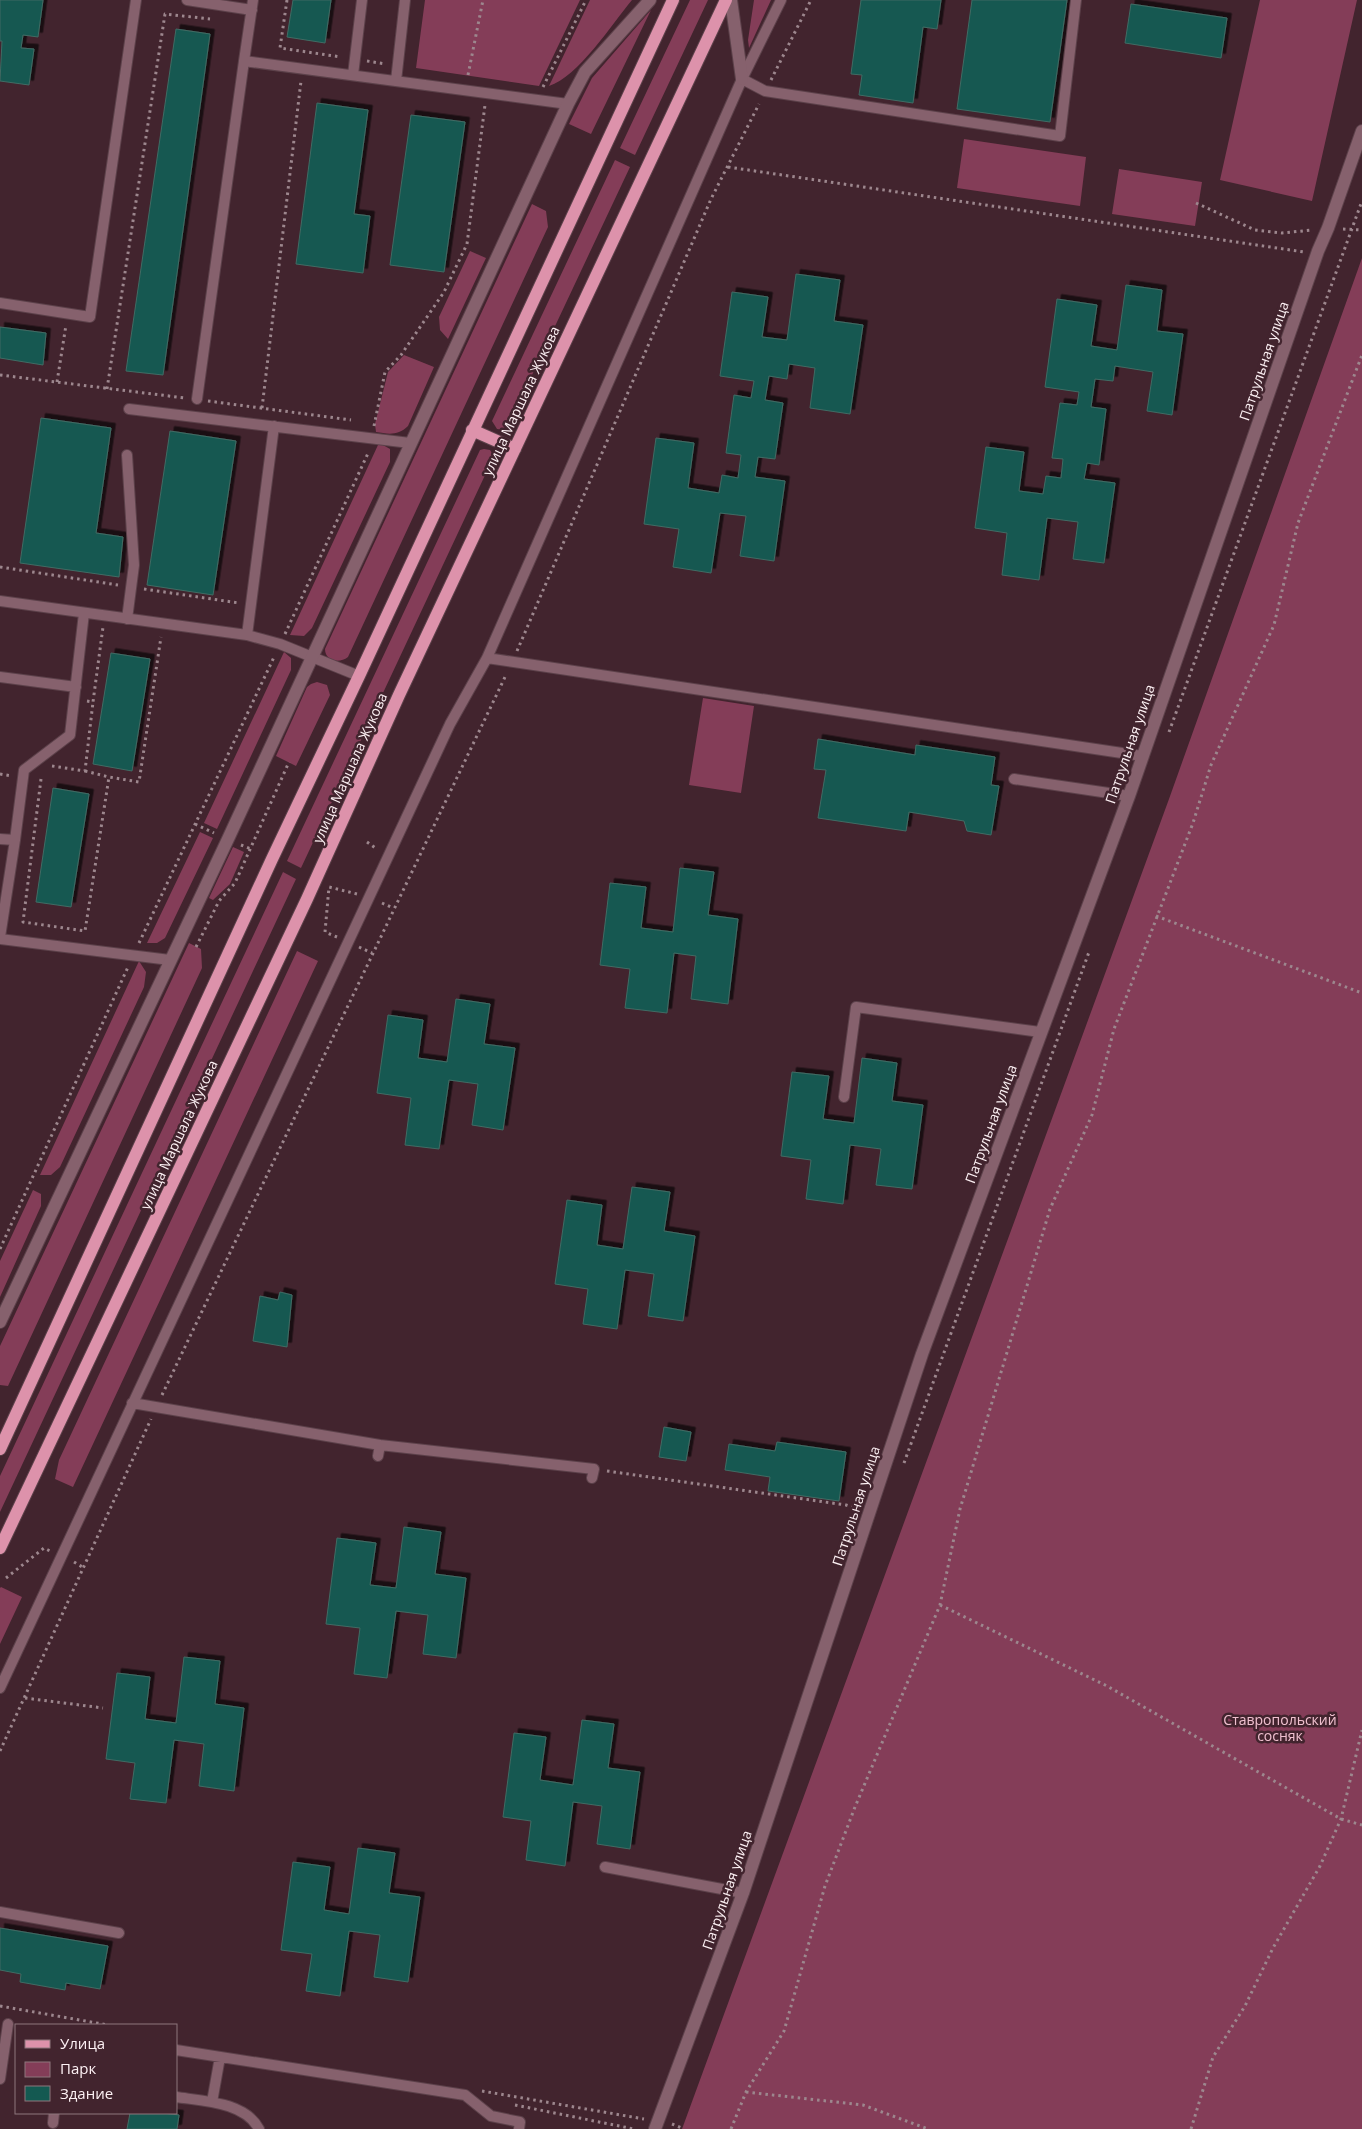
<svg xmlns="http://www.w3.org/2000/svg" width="1362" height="2129" font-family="'Open Sans',sans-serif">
	<defs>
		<filter id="shadow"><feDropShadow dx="4.5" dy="-4.5" stdDeviation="0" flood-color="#0009"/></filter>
	</defs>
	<rect width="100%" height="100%" fill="#42242e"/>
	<path fill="#843d58" d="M 425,0 L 580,0 L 539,86 L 416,68 Z
		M 590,0 L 632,0 C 612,24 578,77 549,86 Z
		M 690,0 L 708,0 L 635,155 L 620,148 Z
		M 754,0 L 771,0 L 749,48 L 748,40 Z
		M 1260,0 L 1357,0 L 1312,201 L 1220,180 Z
		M 651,10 L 591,134 L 569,124 L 592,78 Z
		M 964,139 L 1086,157 L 1080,206 L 957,188 Z
		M 615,160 L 630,167 L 507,428 L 504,430 L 497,429 L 492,421 Z
		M 1119,169 L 1202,182 L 1195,226 L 1112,214 Z
		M 532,204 L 546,211 L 548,227 L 348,657 C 339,664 325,661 325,649 Z
		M 470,251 L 486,258 L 448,339 L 440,330 L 439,317 Z
		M 1362,258 L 1362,2129 L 682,2129 L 1169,799 Z
		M 404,355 L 434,367 L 408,426 C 398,436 388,434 376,432 L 375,424 L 388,372 Z
		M 378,445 L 383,445 L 390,449 L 390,462 L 312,628 L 304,636 L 290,635 Z
		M 484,449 L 490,450 L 494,456 L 301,868 L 287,861 L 480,450 Z
		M 284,652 L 291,658 L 291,670 L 217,829 L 204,823 Z
		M 317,682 L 327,685 L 330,695 L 296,766 L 276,756 L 307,687 L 311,684 Z
		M 703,698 L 754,706 L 741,793 L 689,785 Z
		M 200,832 L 213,838 L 165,938 L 157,943 L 147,943 Z
		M 233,847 L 244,852 L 230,884 L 213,900 L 209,898 Z
		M 283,872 L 296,879 L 0,1512 L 0,1476 Z
		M 189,943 L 201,949 L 202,968 L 8,1386 L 0,1385 L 0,1346 Z
		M 297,951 L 318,961 L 73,1487 L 55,1479 L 59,1460 Z
		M 139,961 L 146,972 L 144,987 L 60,1167 L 51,1175 L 40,1175 Z
		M 33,1190 L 41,1194 L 41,1206 L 0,1297 L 0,1261 Z
		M 1,1587 L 22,1597 L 0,1644 L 0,1588 Z"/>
	<path fill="#145951" stroke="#416b64" filter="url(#shadow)" d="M 0,0 L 43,0 L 38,37 L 23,35 L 21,48 L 34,49 L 29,85 L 0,81 L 2,41 L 0,41 Z
		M 293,0 L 331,0 L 325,43 L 287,37 Z
		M 861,0 L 941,0 L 937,29 L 923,27 L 913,103 L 859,95 L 862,75 L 851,74 Z
		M 972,0 L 1067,0 L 1050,122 L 957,109 Z
		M 1131,4 L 1227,18 L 1221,58 L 1125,43 Z
		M 176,29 L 210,34 L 163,375 L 126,371 Z
		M 317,103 L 368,110 L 354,214 L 370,216 L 363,273 L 296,264 Z
		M 411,115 L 465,122 L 444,272 L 390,265 Z
		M 796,274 L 840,280 L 834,321 L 863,325 L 850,414 L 810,408 L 815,368 L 789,364 L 787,379 L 769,376 L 765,400 L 783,403 L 775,459 L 758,457 L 755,477 L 785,481 L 774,561 L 740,556 L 746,516 L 720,513 L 711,573 L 673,567 L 679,529 L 644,524 L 656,438 L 694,443 L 688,488 L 719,493 L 722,475 L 738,478 L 741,455 L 726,453 L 734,395 L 751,398 L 754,381 L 720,376 L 732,292 L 768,297 L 762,337 L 787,340 Z
		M 1126,285 L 1162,290 L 1157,331 L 1183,334 L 1172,415 L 1147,411 L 1153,372 L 1115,366 L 1113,381 L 1095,379 L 1091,407 L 1106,409 L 1099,465 L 1087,463 L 1084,479 L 1115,483 L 1104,563 L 1073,559 L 1078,522 L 1047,518 L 1039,580 L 1002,575 L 1007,533 L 975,528 L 986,447 L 1024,452 L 1019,491 L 1043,494 L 1046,476 L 1061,478 L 1063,459 L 1052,458 L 1060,403 L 1077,405 L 1079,392 L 1045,387 L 1057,299 L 1097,305 L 1091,346 L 1117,350 Z
		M 0,327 L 46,333 L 43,365 L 0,358 Z
		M 41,418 L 111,428 L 96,533 L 123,537 L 119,577 L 20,563 Z
		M 170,431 L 236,441 L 213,595 L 147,585 Z
		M 111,653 L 150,659 L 132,771 L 93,764 Z
		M 818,739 L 915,755 L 916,745 L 995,757 L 991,785 L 999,786 L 991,835 L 967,831 L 964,821 L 909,812 L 906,831 L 818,818 L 826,770 L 814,769 Z
		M 53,788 L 89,794 L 71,907 L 36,902 Z
		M 680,868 L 714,872 L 708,915 L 738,919 L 728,1004 L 691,999 L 696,956 L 674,953 L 667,1013 L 625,1008 L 630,969 L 600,965 L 610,883 L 646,887 L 641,928 L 673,932 Z
		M 456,999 L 490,1004 L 484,1044 L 515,1048 L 503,1130 L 472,1125 L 478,1084 L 449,1080 L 439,1149 L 405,1145 L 411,1098 L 377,1093 L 388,1015 L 423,1020 L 418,1058 L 447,1062 Z
		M 862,1058 L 897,1063 L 892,1101 L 923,1105 L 912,1189 L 876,1185 L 881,1149 L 850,1145 L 843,1204 L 806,1199 L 811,1160 L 781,1156 L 792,1072 L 829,1076 L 823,1119 L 854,1123 Z
		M 632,1187 L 670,1192 L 664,1231 L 695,1236 L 683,1321 L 648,1316 L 654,1274 L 625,1270 L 617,1329 L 583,1324 L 588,1289 L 555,1284 L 567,1200 L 602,1205 L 597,1245 L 623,1249 Z
		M 280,1292 L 292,1295 L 287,1347 L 253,1341 L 260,1296 L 278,1300 Z
		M 664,1427 L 691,1432 L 686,1461 L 659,1457 Z
		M 777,1442 L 846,1452 L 839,1501 L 768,1491 L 770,1477 L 725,1470 L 729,1444 L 775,1451 Z
		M 404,1527 L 441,1532 L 435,1574 L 466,1578 L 456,1658 L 423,1654 L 428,1615 L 396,1611 L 387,1678 L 354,1674 L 360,1628 L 326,1624 L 337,1538 L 376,1543 L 370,1585 L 396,1588 Z
		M 184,1657 L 220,1661 L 215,1704 L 244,1708 L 234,1791 L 199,1786 L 204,1744 L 174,1740 L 166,1803 L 130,1799 L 135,1763 L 106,1759 L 117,1673 L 150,1677 L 145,1719 L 176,1723 Z
		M 582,1720 L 614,1724 L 608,1768 L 640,1772 L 630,1849 L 597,1844 L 602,1806 L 573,1802 L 565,1866 L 526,1860 L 531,1821 L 503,1817 L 514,1733 L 546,1737 L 540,1780 L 573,1785 Z
		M 358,1848 L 395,1853 L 389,1893 L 420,1897 L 408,1982 L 374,1977 L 380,1935 L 349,1931 L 340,1996 L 306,1991 L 312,1954 L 281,1950 L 293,1862 L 330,1867 L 324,1910 L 349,1914 Z
		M 0,1928 L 108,1946 L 100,1989 L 66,1983 L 65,1990 L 20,1982 L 21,1974 L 0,1970 Z
		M 130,2113 L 163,2113 L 179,2115 L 177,2129 L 127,2129 Z"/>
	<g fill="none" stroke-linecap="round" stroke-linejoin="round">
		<g stroke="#5c414a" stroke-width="12">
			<path id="service" d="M 187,0 L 252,10
				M 253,0 L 244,61 L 568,104
				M 353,75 L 362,0
				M 742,79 L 765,91 L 1060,136 L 1076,0
				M 396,81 L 405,0
				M 0,303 L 90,317 L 136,0
				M 197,399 L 244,61
				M 129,409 L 410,443
				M 127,455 L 134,565 L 127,619
				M 0,601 L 247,635 L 280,644 L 359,676
				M 247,635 L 274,426
				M 487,658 L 1142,756
				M 0,677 L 76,687
				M 1014,779 L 1129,796
				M 0,839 L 15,840 L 0,937
				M 15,840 L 24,770 L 70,735 L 84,613
				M 0,939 L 170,960
				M 844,1097 L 856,1007 L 1040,1032
				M 132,1403 L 380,1445 L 378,1456
				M 380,1445 L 594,1469 L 592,1478
				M 0,1688 L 450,724 L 487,658 L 742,79 L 781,0
				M 605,1867 L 743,1893
				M 0,1912 L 119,1933
				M 176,2050 L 465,2095 L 491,2116 L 520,2122 L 519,2129
				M 0,2079 L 8,2024
				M 176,2097 C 203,2101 245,2102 259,2129
				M 212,2102 L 220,2057
				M 53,2123 L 54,2113"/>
		</g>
		<g stroke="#5c414a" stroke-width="14">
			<path id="minor" d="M 731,0 L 742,79
				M 0,1322 L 228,839 L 568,104 L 585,72 L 650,0"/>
		</g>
		<g stroke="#5c414a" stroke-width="14">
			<path id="tertiary" d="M 655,2129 L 743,1893 L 922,1354 L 1129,796 L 1318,251 L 1328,228 L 1362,131"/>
		</g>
		<g stroke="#5c414a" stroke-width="14">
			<path id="primary" d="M 472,430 L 515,449
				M 0,1449 L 272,859 L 359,676 L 673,0
				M 0,1548 L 307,899 L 399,695 L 726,0"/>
		</g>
		<path stroke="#9d878e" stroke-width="3" stroke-dasharray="2.5 4" stroke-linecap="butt" d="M 287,0 L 280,48 L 341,57
			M 367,61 L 386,64
			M 468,75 L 483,0
			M 771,80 L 811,0
			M 543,87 L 586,0
			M 728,167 L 1304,252
			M 1196,203 L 1255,230 L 1282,233 L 1312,230
			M 1343,229 L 1362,230
			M 0,375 L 185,398
			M 57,382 L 66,325
			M 107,389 L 165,14 L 210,19
			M 208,401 L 351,420
			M 262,408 L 301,81
			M 374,426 L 385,372 L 401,355 L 444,292 L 467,244 L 485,105
			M 0,567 L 118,585
			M 144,589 L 239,603
			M 285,634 L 369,451
			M 517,651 L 711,199 L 759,104
			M 87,701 L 93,702 L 103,627
			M 1169,732 L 1362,201
			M 52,766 L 85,771 L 93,702
			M 85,771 L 109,777
			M 0,774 L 12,776
			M 41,779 L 23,922 L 85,931 L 109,777 L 139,782 L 161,637
			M 195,824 L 214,833
			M 367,842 L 377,849
			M 241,845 L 251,849
			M 382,903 L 393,908
			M 1156,916 L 1362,993
			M 337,937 L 325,932 L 329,887 L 357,894
			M 139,943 L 275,655
			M 196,947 L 219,901 L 235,883 L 289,762
			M 359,947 L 372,953
			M 0,1249 L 128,967
			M 162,1395 L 506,675
			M 904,1463 L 1089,952
			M 607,1471 L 846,1505 L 855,1508
			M 74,1562 L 84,1568
			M 6,1578 L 44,1548 L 50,1551
			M 940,1605 L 1107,1686 L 1341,1819 L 1362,1825
			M 25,1698 L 103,1708
			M 0,1751 L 151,1419
			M 0,2006 L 108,2025
			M 482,2091 L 644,2119
			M 746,2092 L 863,2105 L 928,2129
			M 515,2105 L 634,2129
			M 672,2124 L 684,2129
			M 731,2129 L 746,2092 L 784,2031 L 825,1886 L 855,1807 L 940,1605 L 960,1509 L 1050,1209 L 1092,1115 L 1114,1029 L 1193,823 L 1211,765 L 1274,625 L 1298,523 L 1362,355
			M 1191,2129 L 1213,2057 L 1245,2006 L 1273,1948 L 1320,1866 L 1341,1819 L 1362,1730"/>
		<use href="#service" stroke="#86616d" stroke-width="10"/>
		<use href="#minor" stroke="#86616d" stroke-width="12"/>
		<use href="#tertiary" stroke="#86616d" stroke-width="12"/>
		<use href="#primary" stroke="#dd92ab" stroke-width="12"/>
	</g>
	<g text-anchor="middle" stroke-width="5" stroke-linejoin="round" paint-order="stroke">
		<g font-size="14" fill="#fdf1f4" stroke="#42242e">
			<text transform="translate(1264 361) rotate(-71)" y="5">Патрульная улица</text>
			<text transform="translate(521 401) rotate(-65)" y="5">улица Маршала Жукова</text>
			<text transform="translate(1130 744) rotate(-71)" y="5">Патрульная улица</text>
			<text transform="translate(350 768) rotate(-66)" y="5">улица Маршала Жукова</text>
			<text transform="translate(991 1124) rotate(-70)" y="5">Патрульная улица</text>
			<text transform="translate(179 1135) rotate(-65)" y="5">улица Маршала Жукова</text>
			<text transform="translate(856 1506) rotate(-72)" y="5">Патрульная улица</text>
			<text transform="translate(727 1890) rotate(-71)" y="5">Патрульная улица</text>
		</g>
		<g font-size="14" fill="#f1c1d0" stroke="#42242e">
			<text x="1280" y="1725">Ставропольский<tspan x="1280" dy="16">сосняк</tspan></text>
		</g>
	</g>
	<rect x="15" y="2024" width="162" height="90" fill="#42242e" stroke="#8d767d"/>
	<rect x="25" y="2040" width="25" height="8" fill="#dd92ab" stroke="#8d767d"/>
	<text x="60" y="2049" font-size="15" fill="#fdf1f4">Улица</text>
	<rect x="25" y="2062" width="25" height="15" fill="#843d58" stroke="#8d767d"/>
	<text x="60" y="2074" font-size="15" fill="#fdf1f4">Парк</text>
	<rect x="25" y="2086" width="25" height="15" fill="#145951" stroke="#8d767d"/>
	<text x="60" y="2099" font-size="15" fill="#fdf1f4">Здание</text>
</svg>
